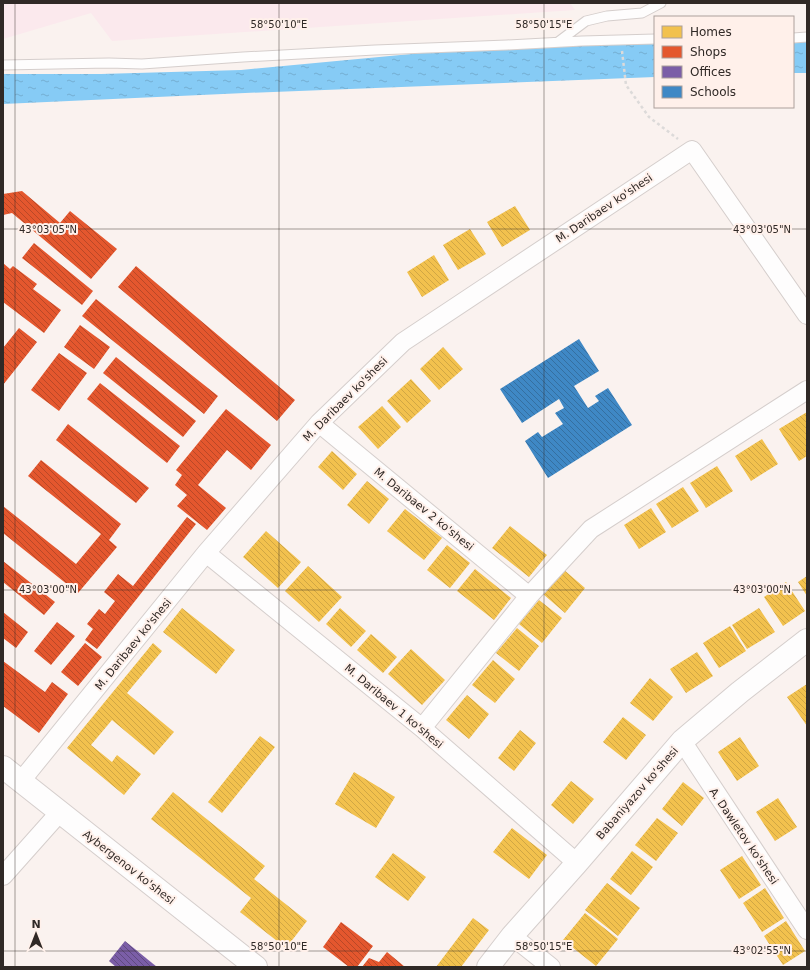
<svg xmlns="http://www.w3.org/2000/svg" width="810" height="970" font-family="'DejaVu Sans',sans-serif">
	<defs>
		<pattern id="water-ripples" width="26" height="14" patternUnits="userSpaceOnUse"><rect width="26" height="14" fill="#86cbf5"/><path d="M2 4q2-2 4 0t4 0M15 11q2-2 4 0t4 0" fill="none" stroke="#74aed2"/></pattern>
		<pattern id="homes-back-hatch" width="6" height="6" patternUnits="userSpaceOnUse"><rect width="6" height="6" fill="#f2c14e"/><path d="M-1 5l2 2M0 0l6 6M5-1l2 2" fill="none" stroke="#d0a644"/></pattern>
		<pattern id="shops-back-hatch" width="6" height="6" patternUnits="userSpaceOnUse"><rect width="6" height="6" fill="#e4572e"/><path d="M-1 5l2 2M0 0l6 6M5-1l2 2" fill="none" stroke="#b94827"/></pattern>
		<pattern id="offices-back-hatch" width="6" height="6" patternUnits="userSpaceOnUse"><rect width="6" height="6" fill="#7b5ea7"/><path d="M-1 5l2 2M0 0l6 6M5-1l2 2" fill="none" stroke="#604a80"/></pattern>
		<pattern id="schools-back-hatch" width="6" height="6" patternUnits="userSpaceOnUse"><rect width="6" height="6" fill="#3f88c5"/><path d="M-1 5l2 2M0 0l6 6M5-1l2 2" fill="none" stroke="#356fa0"/></pattern>
	</defs>
	<rect width="100%" height="100%" fill="#faf2ef"/>
	<path fill="#fbe9ed" d="M 3,3 L 570,3 L 575,10 L 112,41 L 91,13 L 3,39 Z"/>
	<path fill="url(#water-ripples)" d="M 655,39 L 655,77 L 245,93 L 3,104 L 3,74 L 101,74 L 241,70 L 507,45 Z
		M 807,39 L 807,73 L 793,73 L 793,40 Z"/>
	<path fill="url(#homes-back-hatch)" d="M 515,206 L 530,230 L 502,247 L 487,222 Z
		M 470,229 L 486,254 L 458,270 L 443,245 Z
		M 434,255 L 449,280 L 422,297 L 407,272 Z
		M 443,347 L 463,369 L 439,390 L 420,369 Z
		M 411,379 L 431,401 L 407,423 L 387,401 Z
		M 382,406 L 401,427 L 378,449 L 358,427 Z
		M 807,412 L 807,456 L 799,461 L 779,429 Z
		M 762,439 L 778,464 L 751,481 L 735,456 Z
		M 332,451 L 357,474 L 343,490 L 318,467 Z
		M 717,466 L 733,491 L 706,508 L 690,483 Z
		M 367,481 L 389,499 L 369,524 L 347,505 Z
		M 683,487 L 699,511 L 672,528 L 656,504 Z
		M 651,508 L 666,532 L 639,549 L 624,525 Z
		M 405,509 L 442,538 L 424,560 L 387,531 Z
		M 510,526 L 547,555 L 529,577 L 492,548 Z
		M 266,531 L 301,562 L 278,588 L 243,557 Z
		M 447,545 L 470,563 L 450,588 L 427,570 Z
		M 308,566 L 342,597 L 319,622 L 285,591 Z
		M 475,569 L 511,598 L 494,620 L 457,591 Z
		M 563,569 L 585,588 L 565,613 L 543,594 Z
		M 807,576 L 807,596 L 798,582 Z
		M 786,582 L 805,611 L 783,626 L 764,597 Z
		M 539,600 L 562,618 L 542,643 L 519,624 Z
		M 182,608 L 235,650 L 216,674 L 163,632 Z
		M 340,608 L 366,631 L 351,647 L 326,624 Z
		M 759,608 L 775,632 L 747,649 L 732,625 Z
		M 730,626 L 746,651 L 719,668 L 703,643 Z
		M 517,628 L 539,646 L 519,671 L 496,653 Z
		M 371,634 L 397,657 L 383,673 L 357,650 Z
		M 153,643 L 162,651 L 127,693 L 174,732 L 154,755 L 112,720 L 91,745 L 112,762 L 117,755 L 141,774 L 124,795 L 67,748 Z
		M 411,649 L 445,680 L 422,705 L 388,674 Z
		M 697,652 L 713,676 L 686,693 L 670,669 Z
		M 493,660 L 515,679 L 495,703 L 472,685 Z
		M 650,678 L 673,697 L 653,721 L 630,703 Z
		M 807,684 L 807,726 L 787,697 Z
		M 467,695 L 489,714 L 469,739 L 446,720 Z
		M 623,717 L 646,735 L 626,760 L 603,742 Z
		M 520,730 L 536,743 L 514,771 L 498,758 Z
		M 260,736 L 275,747 L 222,813 L 208,802 Z
		M 740,737 L 759,766 L 737,781 L 718,752 Z
		M 354,772 L 395,797 L 376,828 L 335,804 Z
		M 571,781 L 594,799 L 573,824 L 551,805 Z
		M 683,782 L 704,798 L 682,826 L 662,809 Z
		M 173,792 L 265,866 L 254,879 L 307,921 L 286,948 L 240,912 L 251,898 L 151,819 Z
		M 778,798 L 797,827 L 775,841 L 756,812 Z
		M 657,818 L 678,833 L 656,861 L 635,845 Z
		M 512,828 L 547,855 L 529,879 L 493,852 Z
		M 632,851 L 653,867 L 631,895 L 610,879 Z
		M 393,853 L 426,877 L 408,901 L 375,877 Z
		M 742,856 L 761,885 L 739,899 L 720,870 Z
		M 607,883 L 640,908 L 618,936 L 585,910 Z
		M 765,888 L 784,918 L 762,932 L 743,903 Z
		M 585,913 L 618,939 L 596,966 L 563,940 Z
		M 473,918 L 489,930 L 461,967 L 436,967 Z
		M 786,921 L 805,951 L 783,965 L 764,936 Z"/>
	<path fill="url(#shops-back-hatch)" d="M 22,191 L 60,223 L 70,211 L 117,249 L 91,279 L 12,213 L 3,215 L 3,194 Z
		M 34,243 L 93,291 L 82,305 L 22,258 Z
		M 3,263 L 10,269 L 13,266 L 37,284 L 33,289 L 61,310 L 44,333 L 3,302 Z
		M 136,266 L 295,400 L 277,421 L 118,287 Z
		M 96,299 L 218,396 L 204,414 L 82,316 Z
		M 80,325 L 110,347 L 94,369 L 64,347 Z
		M 19,328 L 37,342 L 3,385 L 3,348 Z
		M 59,353 L 87,373 L 59,411 L 31,390 Z
		M 116,357 L 196,421 L 183,437 L 103,373 Z
		M 100,383 L 180,446 L 167,463 L 87,399 Z
		M 226,409 L 271,445 L 251,470 L 227,450 L 198,485 L 226,508 L 207,530 L 177,506 L 187,495 L 175,485 L 182,475 L 176,470 Z
		M 68,424 L 149,488 L 136,503 L 56,440 Z
		M 41,460 L 121,524 L 109,540 L 117,547 L 78,593 L 3,533 L 3,506 L 76,564 L 101,534 L 28,476 Z
		M 187,517 L 196,524 L 97,649 L 85,640 L 93,629 L 87,624 L 99,609 L 105,614 L 115,601 L 104,592 L 118,574 L 133,586 Z
		M 3,561 L 55,602 L 44,615 L 3,582 Z
		M 3,612 L 28,632 L 16,648 L 3,638 Z
		M 57,622 L 75,636 L 51,665 L 34,651 Z
		M 85,643 L 102,657 L 78,686 L 61,672 Z
		M 3,661 L 45,692 L 52,682 L 68,694 L 39,733 L 3,706 Z
		M 341,922 L 373,946 L 357,967 L 349,967 L 323,947 Z
		M 387,952 L 405,967 L 362,967 L 369,958 L 379,962 Z"/>
	<path fill="url(#offices-back-hatch)" d="M 125,941 L 157,967 L 116,967 L 109,961 Z"/>
	<path fill="url(#schools-back-hatch)" d="M 579,339 L 599,371 L 574,386 L 588,408 L 599,401 L 595,396 L 608,388 L 632,425 L 548,478 L 525,441 L 538,432 L 542,437 L 563,424 L 555,413 L 564,408 L 559,399 L 522,423 L 500,389 Z"/>
	<g fill="none" stroke-linecap="round" stroke-linejoin="round">
		<g stroke="#d5cecc" stroke-width="11">
			<path id="service" d="M 793,38 L 807,37
				M 558,42 L 586,21 L 607,16 L 642,13 L 661,3
				M 3,65 L 109,63 L 142,64 L 243,57 L 375,50 L 507,45 L 582,41 L 655,39"/>
		</g>
		<g stroke="#d5cecc" stroke-width="20">
			<path id="minor" d="M 319,423 L 529,596
				M 206,553 L 422,728 L 577,863
				M 422,728 L 529,596 L 591,529 L 807,390
				M 682,741 L 807,930
				M 21,781 L 206,553 L 319,423 L 403,342 L 692,150 L 807,315
				M 3,876 L 60,812
				M 512,936 L 551,967"/>
		</g>
		<g stroke="#d5cecc" stroke-width="24">
			<path id="tertiary" d="M 3,767 L 256,967
				M 488,967 L 512,936 L 577,863 L 682,741 L 740,692 L 807,640"/>
		</g>
		<path stroke="#dcdad9" stroke-width="2.5" stroke-dasharray="3 3" stroke-linecap="butt" d="M 622,51 L 626,85 L 649,117 L 678,139"/>
		<use href="#service" stroke="#fefdfd" stroke-width="9"/>
		<use href="#minor" stroke="#fefdfd" stroke-width="18"/>
		<use href="#tertiary" stroke="#fefdfd" stroke-width="22"/>
	</g>
	<path fill="none" stroke="#302926" stroke-width="1" stroke-opacity="0.45" d="M 15,3 L 15,967M 279,3 L 279,967M 544,3 L 544,967M 3,229 L 807,229M 3,590 L 807,590M 3,951 L 807,951"/>
	<g text-anchor="middle" stroke-width="4" stroke-linejoin="round" paint-order="stroke">
		<g font-size="11" fill="#302926" stroke="#fff0ea">
			<text transform="translate(604 208) rotate(-34)" y="4">M. Daribaev ko'shesi</text>
			<text transform="translate(345 399) rotate(-45)" y="4">M. Daribaev ko'shesi</text>
			<text transform="translate(424 509) rotate(39)" y="4">M. Daribaev 2 ko'shesi</text>
			<text transform="translate(133 644) rotate(-51)" y="4">M. Daribaev ko'shesi</text>
			<text transform="translate(394 706) rotate(40)" y="4">M. Daribaev 1 ko'shesi</text>
			<text transform="translate(637 793) rotate(-49)" y="4">Babaniyazov ko‘shesi</text>
			<text transform="translate(744 836) rotate(56)" y="4">A. Dawletov ko'shesi</text>
			<text transform="translate(129 867) rotate(38)" y="4">Aybergenov ko'shesi</text>
		</g>
	</g>
	<g font-size="10" text-anchor="middle" fill="#302926" stroke="#fff0ea" stroke-width="4" stroke-linejoin="round" paint-order="stroke">
		<text x="279" y="28">58°50'10"E</text>
		<text x="544" y="28">58°50'15"E</text>
		<text x="48" y="233">43°03'05"N</text>
		<text x="762" y="233">43°03'05"N</text>
		<text x="48" y="593">43°03'00"N</text>
		<text x="762" y="593">43°03'00"N</text>
		<text x="279" y="950">58°50'10"E</text>
		<text x="544" y="950">58°50'15"E</text>
		<text x="762" y="954">43°02'55"N</text>
	</g>
	<rect width="810" height="970" fill="none" stroke="#302926" stroke-width="8"/>
	<rect x="654" y="16" width="140" height="92" fill="#fff0ea" stroke="#aca09c"/>
	<rect x="662" y="26" width="20" height="12" fill="#f2c14e" stroke="#aca09c"/>
	<text x="690" y="36" font-size="12" fill="#302926">Homes</text>
	<rect x="662" y="46" width="20" height="12" fill="#e4572e" stroke="#aca09c"/>
	<text x="690" y="56" font-size="12" fill="#302926">Shops</text>
	<rect x="662" y="66" width="20" height="12" fill="#7b5ea7" stroke="#aca09c"/>
	<text x="690" y="76" font-size="12" fill="#302926">Offices</text>
	<rect x="662" y="86" width="20" height="12" fill="#3f88c5" stroke="#aca09c"/>
	<text x="690" y="96" font-size="12" fill="#302926">Schools</text>
	<g transform="translate(36 934)" stroke="#fff0ea" stroke-width="3" paint-order="stroke">
	<path d="M0-3L7 15L0 10L-7 15Z" fill="#302926"/>
	<text y="-6" font-size="11" font-weight="bold" text-anchor="middle" fill="#302926">N</text>
	</g>
</svg>
